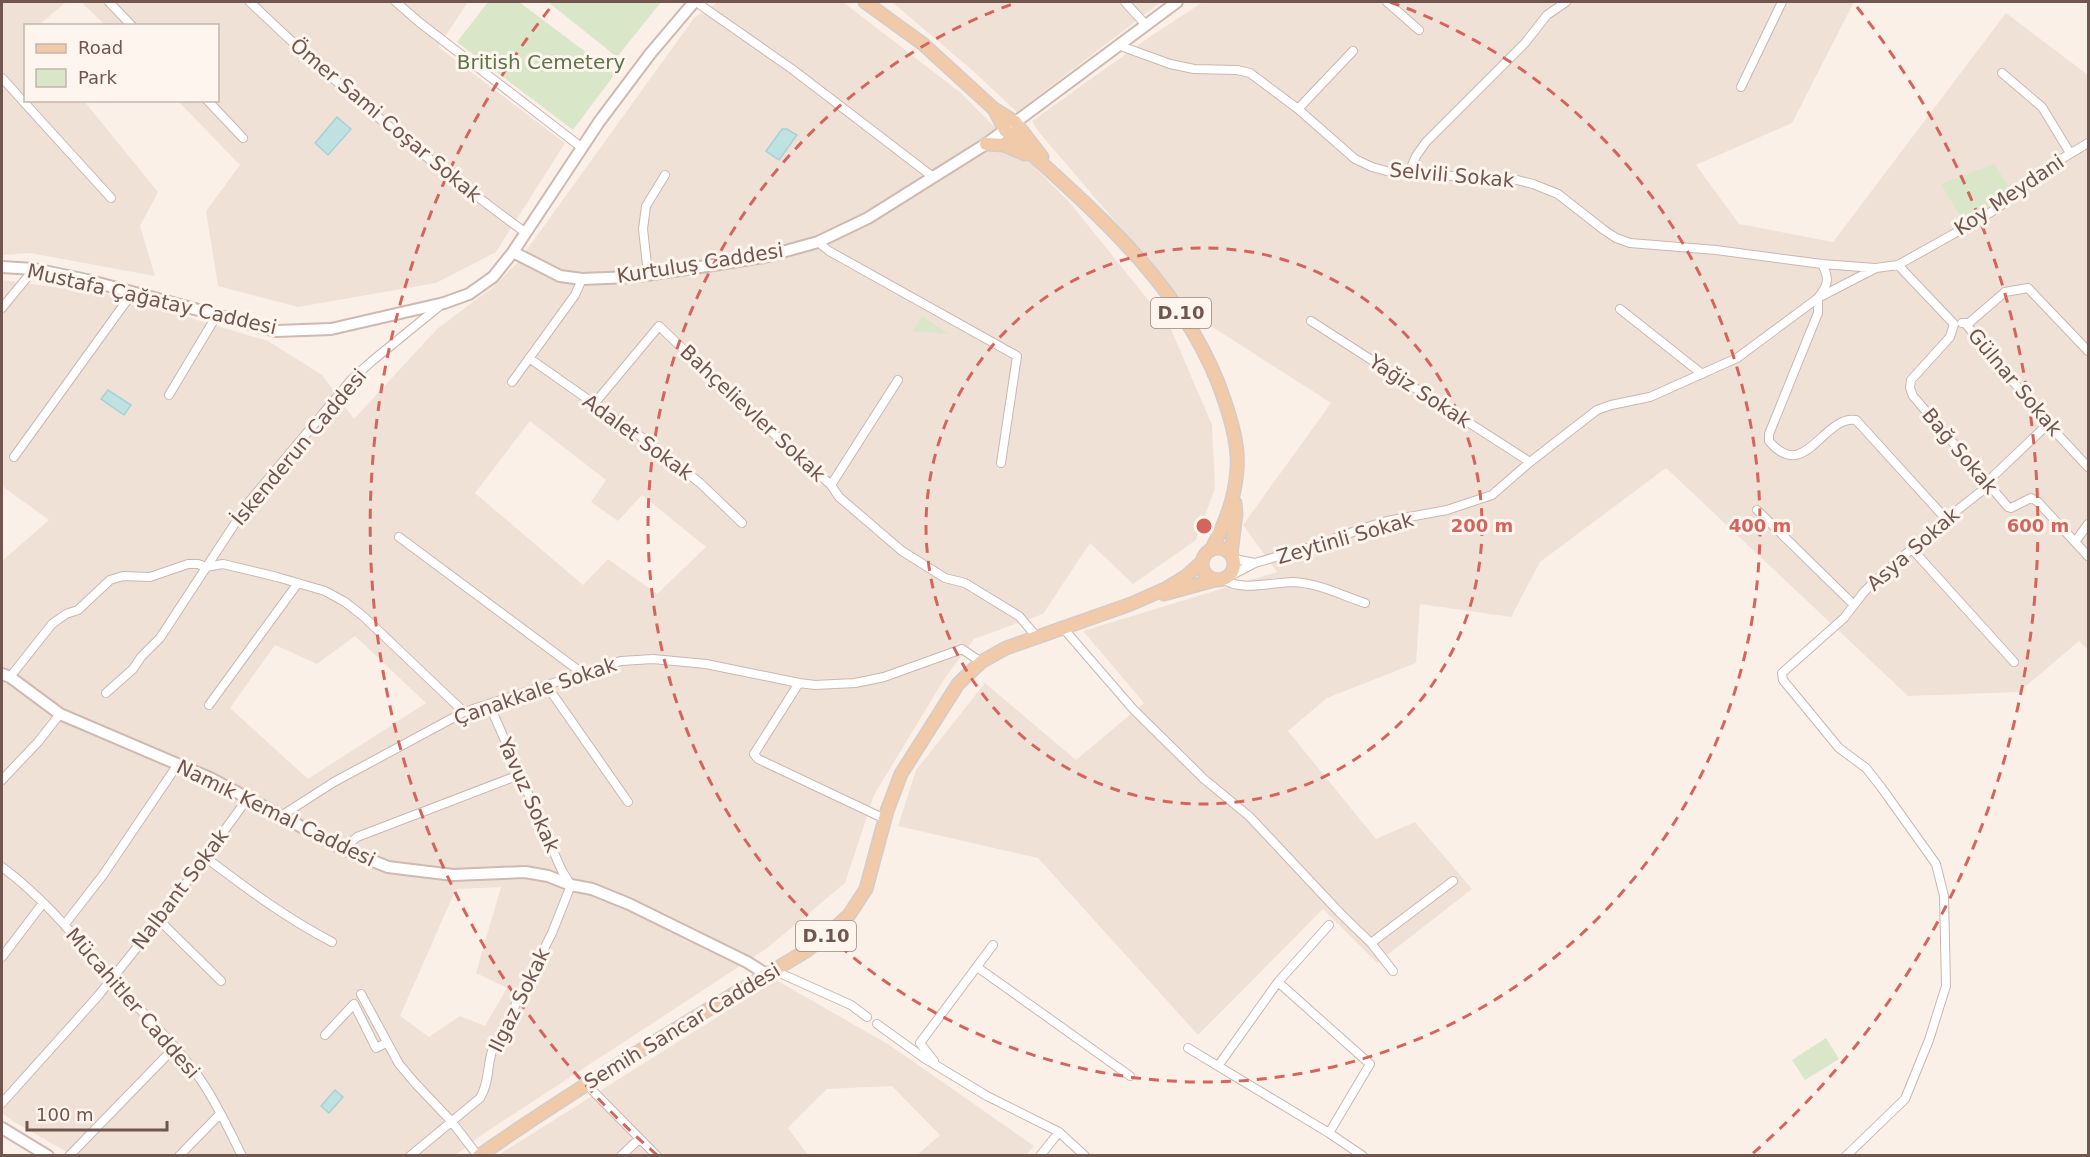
<svg xmlns="http://www.w3.org/2000/svg" width="2090" height="1157" font-family="'DejaVu Sans',sans-serif">
	<rect width="100%" height="100%" fill="#faf0e8"/>
	<path fill="#f0e1d7" fill-rule="evenodd" d="M 2,2 L 66,2 L 39,25 L 26,26 L 26,100 L 84,101 L 158,192 L 140,226 L 155,276 L 30,253 L 2,255 Z
		M 81,2 L 468,2 L 438,47 L 565,143 L 496,252 L 436,283 L 298,307 L 218,286 L 206,211 L 240,165 L 178,101 L 218,100 L 218,26 L 105,25 Z
		M 718,2 L 843,2 L 961,93 L 1070,203 L 1170,327 L 1212,425 L 1215,488 L 1196,540 L 1133,584 L 1090,543 L 1043,614 L 974,639 L 945,678 L 874,795 L 845,883 L 766,949 L 483,1134 L 456,1155 L 72,1155 L 13,1121 L 2,1113 L 2,561 L 49,520 L 2,486 L 2,280 L 113,295 L 268,341 L 322,375 L 354,419 L 437,329 L 493,287 L 518,262 L 694,18 ZM 530,421 L 606,480 L 591,502 L 618,521 L 642,495 L 706,547 L 657,594 L 608,559 L 583,585 L 475,493 ZM 355,636 L 426,703 L 308,779 L 230,708 L 275,645 L 317,664 ZM 501,887 L 476,973 L 507,988 L 485,1026 L 460,1016 L 429,1037 L 400,1016 L 456,889 Z
		M 892,2 L 1161,2 L 1017,112 L 972,70 Z
		M 1203,2 L 1854,2 L 1792,123 L 1696,165 L 1739,224 L 1833,242 L 2006,13 L 2088,75 L 2088,650 L 2079,641 L 2019,692 L 1908,696 L 1666,468 L 1540,562 L 1511,617 L 1420,604 L 1416,663 L 1327,698 L 1288,731 L 1376,839 L 1415,822 L 1472,889 L 1377,963 L 1323,909 L 1198,1035 L 1038,858 L 898,826 L 916,770 L 985,683 L 1076,760 L 1144,703 L 1083,631 L 1277,572 L 1243,525 L 1331,403 L 1197,317 L 1038,131 L 1032,121 L 1151,36 Z
		M 776,980 L 891,1046 L 1034,1146 L 1026,1155 L 917,1155 L 940,1135 L 892,1086 L 827,1089 L 788,1128 L 808,1155 L 497,1156 Z"/>
	<path fill="#d9e6c8" d="M 488,2 L 519,2 L 615,74 L 573,130 L 457,42 Z
		M 548,2 L 661,2 L 617,57 Z
		M 1994,164 L 2011,190 L 2011,195 L 1987,212 L 1964,223 L 1941,184 Z
		M 922,316 L 949,334 L 913,331 Z
		M 1826,1038 L 1839,1059 L 1805,1080 L 1792,1060 Z"/>
	<path fill="#bfe1e1" stroke="#a6d1d1" stroke-width="1.5" d="M 337,117 L 351,129 L 328,155 L 315,143 Z
		M 782,129 L 787,129 L 797,135 L 779,160 L 766,151 Z
		M 108,390 L 131,405 L 124,415 L 101,399 Z
		M 335,1090 L 343,1097 L 329,1113 L 321,1106 Z"/>
	<g fill="none" stroke-linecap="round" stroke-linejoin="round">
		<g stroke="#cab7af" stroke-width="10">
			<path id="street" d="M 109,2 L 132,26
				M 250,2 C 336,85 429,162 526,233
				M 396,2 L 419,22 L 581,147
				M 696,2 L 792,69 L 933,177
				M 1125,2 L 1146,25
				M 1387,2 L 1419,30
				M 1118,45 L 1170,64 L 1194,69 L 1237,70 L 1250,73 L 1298,109 L 1355,159 L 1372,167 L 1390,172 L 1430,175 L 1509,178 L 1533,184 L 1558,194 L 1604,230 L 1616,238 L 1630,243 L 1716,250 L 1822,264 L 1875,268
				M 2002,73 L 2042,107 L 2070,153
				M 2,78 L 111,198
				M 1741,87 L 1782,2
				M 207,100 L 243,138
				M 1298,109 L 1353,51
				M 1409,173 L 1416,156 L 1426,142 L 1525,43 L 1547,15 L 1566,2
				M 818,242 L 829,251 L 1017,356 L 1001,463
				M 1822,264 C 1830,279 1828,285 1818,298 L 1818,313 L 1769,434 L 1769,441 C 1805,484 1823,415 1856,420 L 1946,519
				M 1898,265 L 1954,324
				M 648,274 L 643,229 L 646,206 L 665,175
				M 2,308 L 34,269
				M 1620,309 L 1702,374
				M 1311,321 L 1530,462
				M 1962,323 L 1969,323 L 2005,292 L 2028,288 L 2088,351
				M 1965,323 L 2048,424 L 2088,467
				M 1954,324 L 1950,337 L 1911,380 L 1910,388 L 1913,396 L 2008,507 L 2011,508 L 2031,498 L 2037,501 L 2088,556
				M 529,358 L 640,436 L 700,483 L 742,523
				M 512,382 L 575,295 L 582,279
				M 169,395 L 217,315
				M 594,404 L 659,326 L 744,407 L 831,485 L 839,497 L 902,551 L 945,578 L 965,583 L 1019,616 L 1036,636
				M 14,457 L 133,292
				M 1986,483 L 2048,424
				M 831,485 L 898,380
				M 1757,510 L 1854,605
				M 399,537 L 582,673
				M 2075,542 L 2088,524
				M 1912,549 L 2014,662
				M 1234,559 L 1255,563
				M 206,567 L 223,564 L 277,577 L 325,591 L 345,602 L 363,616 L 464,712
				M 1228,577 L 1255,563 L 1317,545 L 1361,529 L 1387,521 L 1447,510 L 1492,495 L 1530,462 L 1597,410 L 1611,405 L 1650,397 L 1737,358 L 1818,298 L 1876,268 L 1898,265 L 1973,223 L 1996,209 L 2058,161 L 2088,143
				M 1224,579 C 1238,592 1275,582 1293,582 C 1318,583 1341,595 1365,603
				M 1063,628 L 1133,709 L 1204,779 L 1249,816 L 1340,913 L 1371,943 L 1393,971
				M 10,677 L 52,624 L 66,614 L 78,610 L 110,580 L 123,576 L 150,577 L 188,564 L 198,564 L 206,567
				M 799,683 L 754,754 L 758,759 L 885,819
				M 547,686 L 628,802
				M 106,693 L 133,669 L 141,657 L 160,638 L 249,502 L 352,379 L 372,361 L 442,304
				M 209,705 L 298,583
				M 2,780 L 38,742 L 60,714
				M 281,816 L 334,782 L 464,712 L 621,661 L 653,659 L 706,664 L 799,683 L 815,685 L 855,683 L 884,677 L 962,649 L 981,662
				M 343,849 L 357,837 L 519,775
				M 205,857 C 246,888 286,918 332,942
				M 2,867 C 44,898 76,938 110,977 C 139,1010 172,1040 198,1076 C 215,1099 229,1130 242,1156
				M 159,920 L 221,981
				M 65,924 L 103,875 L 178,764
				M 1371,943 L 1453,881
				M 2,957 L 43,903
				M 977,967 L 1130,1076
				M 773,970 L 851,1005 L 867,1017
				M 1278,982 L 1370,1064 L 1329,1133
				M 361,994 L 399,1064 L 415,1083 L 452,1122 L 478,1156
				M 877,1024 L 924,1058 L 987,1096 L 1059,1132 L 1085,1156
				M 325,1035 L 354,1004 L 376,1048 L 386,1043
				M 1188,1048 L 1329,1133 L 1363,1156
				M 934,1061 L 920,1043 L 993,945
				M 1218,1066 L 1278,982 L 1329,925
				M 586,1084 L 657,1156
				M 2,1103 L 98,996 L 159,920 L 248,798
				M 69,1156 L 175,1047
				M 179,1156 L 220,1114
				M 410,1156 L 480,1098 C 489,1084 487,1067 492,1051 L 552,933 L 571,885 L 562,871 L 489,704
				M 621,1156 L 639,1139
				M 1040,1156 L 1059,1132
				M 1846,1156 L 1905,1099 L 1929,1040 L 1946,986 L 1944,896 L 1936,864 L 1881,787 L 1866,768 L 1839,748 L 1783,680 L 1782,673 L 1844,618 L 1864,592 L 1876,580 L 1946,519 L 1988,486"/>
		</g>
		<g stroke="#cfb9b0" stroke-width="14">
			<path id="secondary" d="M 513,252 L 560,276 L 582,279 L 632,277 L 707,266 L 764,257 L 818,242 L 868,218 L 986,144 L 1177,2
				M 2,267 L 34,269 L 87,280 L 276,331 L 331,329 L 444,303 L 469,294 L 493,277 L 513,252 L 599,122 L 650,54 L 694,2
				M 2,674 L 10,677 L 60,714 L 210,778 L 343,849 L 388,867 L 453,875 L 525,872 L 548,876 L 571,885 L 592,889 L 629,904 L 747,962 L 766,974
				M 2,1128 L 48,1156"/>
		</g>
		<g stroke="#d4ccca" stroke-width="15">
			<path id="primary" d="M 865,2 L 923,44 L 994,109 L 1015,122 L 1042,157
				M 994,109 L 1005,130 C 1091,208 1188,288 1225,402 C 1232,423 1239,447 1237,469 C 1235,499 1225,524 1211,550
				M 986,144 L 1004,145 L 1025,154
				M1202 564a16 16 0 1 1 32 0a16 16 0 1 1-32 0Z
				M 1231,554 L 1236,514 L 1235,503
				M 1164,594 L 1215,580
				M 479,1156 C 584,1082 696,1017 806,951 L 827,935 L 849,915 L 866,889 L 887,811 L 901,774 L 958,684 L 981,662 L 1006,648 L 1131,604 L 1167,588 L 1185,577 L 1202,562"/>
		</g>
		<use href="#street" stroke="#fff" stroke-width="8"/>
		<use href="#secondary" stroke="#fff" stroke-width="10"/>
		<use href="#primary" stroke="#f0caa9" stroke-width="12"/>
	</g>
	<g fill="none" stroke="#d4655c" stroke-width="3" stroke-dasharray="10 8">
		<circle cx="1204" cy="526" r="278"/>
		<path d="M1390 2A556 556 0 1 1 1018 2"/>
		<path d="M657 1155A834 834 0 0 1 551 7M1857 7A834 834 0 0 1 1751 1155"/>
	</g>
	<g text-anchor="middle" stroke-width="6" stroke-linejoin="round" paint-order="stroke">
		<g fill="#fdf5ee" stroke="#9b867f" stroke-width="1.5">
			<rect x="1151" y="298" width="60" height="30" rx="4.5"/>
			<rect x="796" y="921" width="60" height="30" rx="4.5"/>
		</g>
		<g font-size="18" font-weight="bold" fill="#71564f">
			<text x="1181" y="319">D.10</text>
			<text x="826" y="942">D.10</text>
		</g>
		<g font-size="20" fill="#5d7549" stroke="#fdf5ee">
			<text x="541" y="69">British Cemetery</text>
		</g>
		<g font-size="20" fill="#71564f" stroke="#fdf5ee">
			<text transform="translate(386 120) rotate(40)" y="7">Ömer Sami Coşar Sokak</text>
			<text transform="translate(1452 175) rotate(5)" y="7">Selvili Sokak</text>
			<text transform="translate(2009 195) rotate(-34)" y="7">Koy Meydani</text>
			<text transform="translate(700 263) rotate(-9)" y="7">Kurtuluş Caddesi</text>
			<text transform="translate(152 299) rotate(13)" y="7">Mustafa Çağatay Caddesi</text>
			<text transform="translate(2015 382) rotate(50)" y="7">Gülnar Sokak</text>
			<text transform="translate(1420 391) rotate(33)" y="7">Yağiz Sokak</text>
			<text transform="translate(753 413) rotate(43)" y="7">Bahçelievler Sokak</text>
			<text transform="translate(638 437) rotate(36)" y="7">Adalet Sokak</text>
			<text transform="translate(299 447) rotate(-50)" y="7">İskenderun Caddesi</text>
			<text transform="translate(1960 451) rotate(50)" y="7">Bağ Sokak</text>
			<text transform="translate(1345 538) rotate(-16)" y="7">Zeytinli Sokak</text>
			<text transform="translate(1913 549) rotate(-41)" y="7">Asya Sokak</text>
			<text transform="translate(535 691) rotate(-19)" y="7">Çanakkale Sokak</text>
			<text transform="translate(529 795) rotate(66)" y="7">Yavuz Sokak</text>
			<text transform="translate(276 813) rotate(26)" y="7">Namık Kemal Caddesi</text>
			<text transform="translate(180 889) rotate(-53)" y="7">Nalbant Sokak</text>
			<text transform="translate(519 1000) rotate(-64)" y="7">Ilgaz Sokak</text>
			<text transform="translate(133 1003) rotate(49)" y="7">Mücahitler Caddesi</text>
			<text transform="translate(682 1026) rotate(-31)" y="7">Semih Sancar Caddesi</text>
		</g>
	</g>
	<circle cx="1204" cy="526" r="9" fill="#d4655c" stroke="#fdf5ee" stroke-width="3"/>
	<g font-size="18" text-anchor="middle" font-weight="bold" fill="#d4655c" stroke="#fdf5ee" stroke-width="6" stroke-linejoin="round" paint-order="stroke">
		<text x="1482" y="532">200 m</text>
		<text x="1760" y="532">400 m</text>
		<text x="2038" y="532">600 m</text>
	</g>
	<rect width="2090" height="1157" fill="none" stroke="#71564f" stroke-width="6"/>
	<rect x="24" y="24" width="195" height="78" fill="#fdf5ee" stroke="#c5b5ae" stroke-width="1.5"/>
	<rect x="36" y="44" width="30" height="9" fill="#f0caa9" stroke="#c5b5ae" stroke-width="1.5"/>
	<text x="78" y="54" font-size="18" fill="#71564f">Road</text>
	<rect x="36" y="69" width="30" height="18" fill="#d9e6c8" stroke="#c5b5ae" stroke-width="1.5"/>
	<text x="78" y="84" font-size="18" fill="#71564f">Park</text>
	<path d="M27 1121v9h140v-9" fill="none" stroke="#71564f" stroke-width="3"/>
	<text x="36" y="1121" font-size="18" fill="#71564f" stroke="#fdf5ee" stroke-width="4.5" paint-order="stroke">100 m</text>
</svg>
